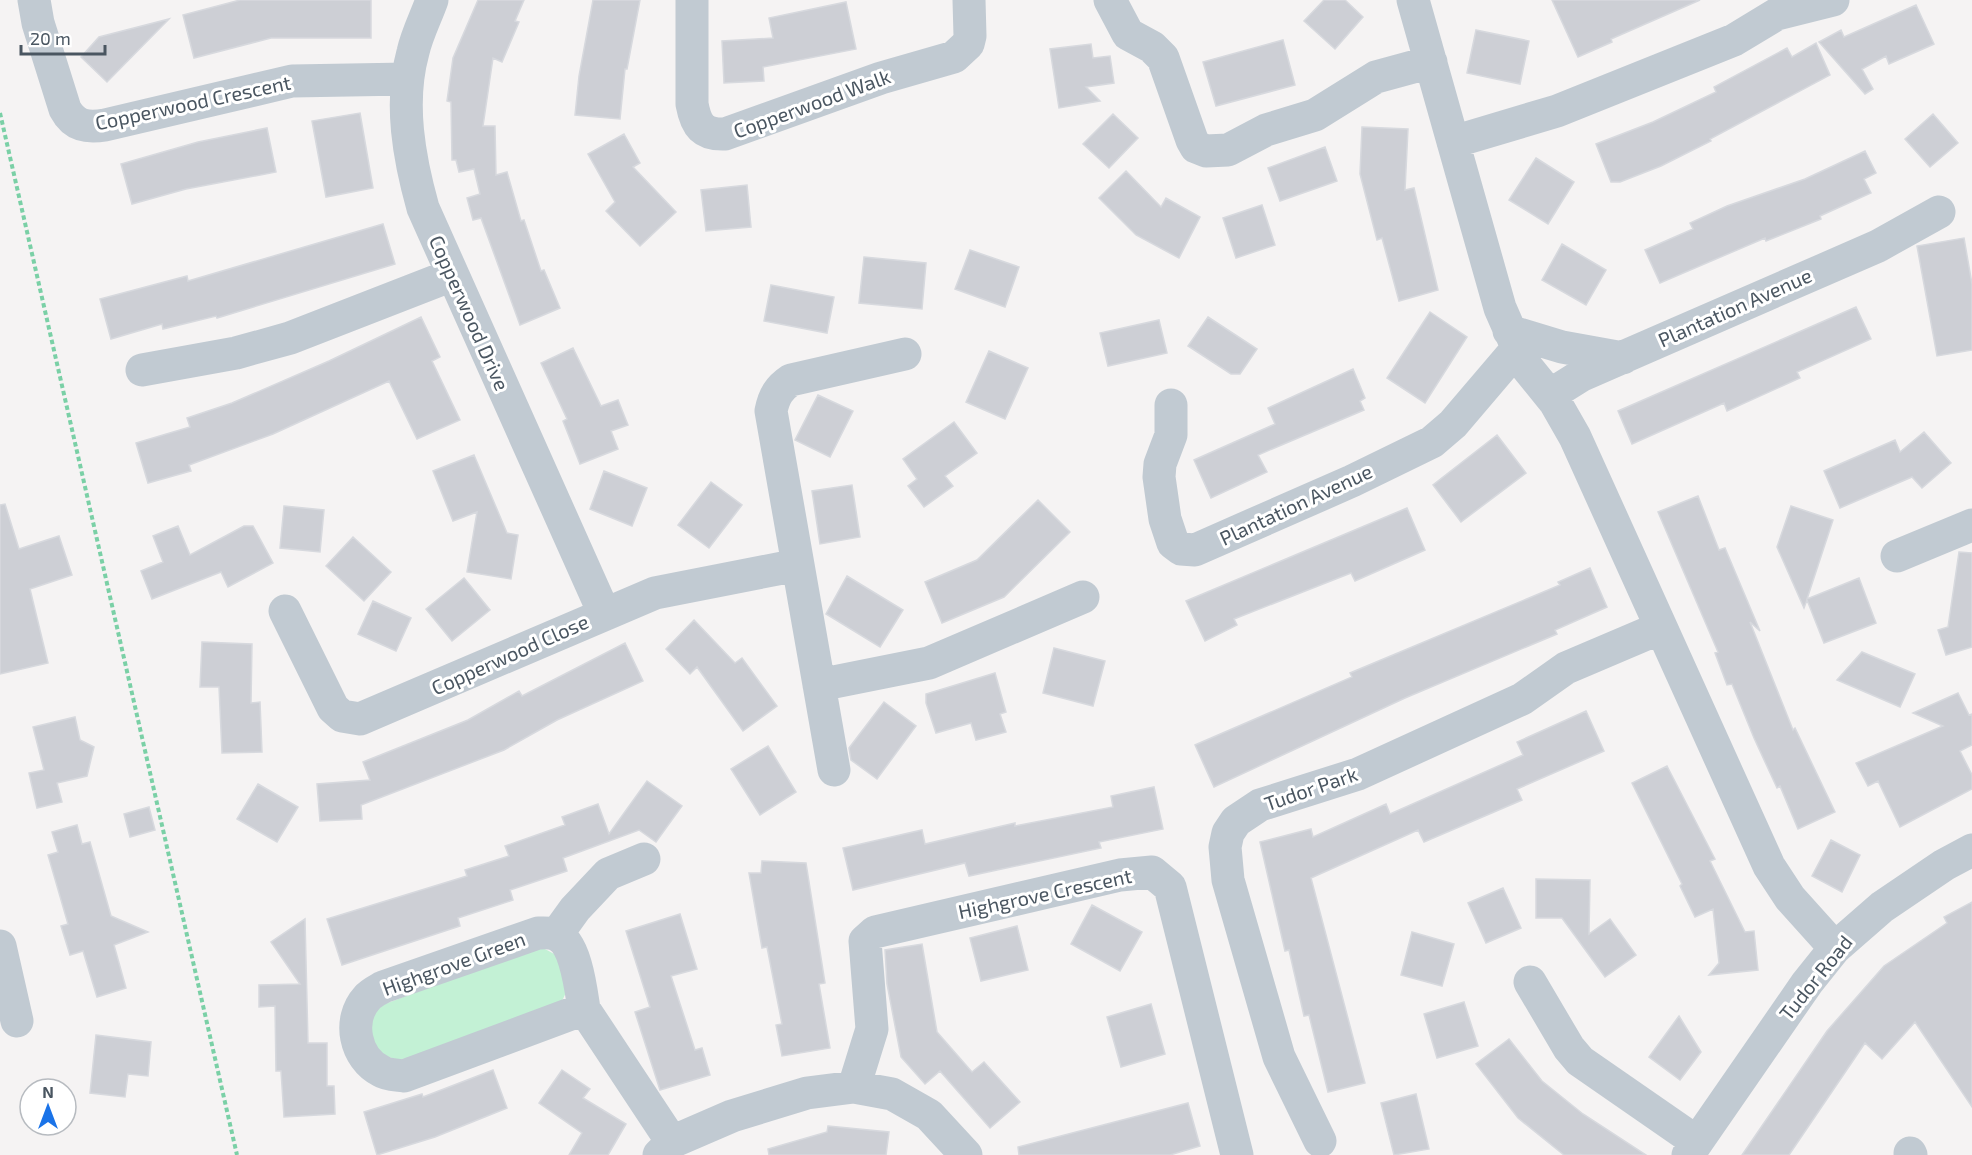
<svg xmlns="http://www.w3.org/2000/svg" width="1972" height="1155" font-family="'Exo 2',sans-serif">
	<rect width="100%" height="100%" fill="#f5f3f3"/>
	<path fill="#c3f1d5" d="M 533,948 L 545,949 L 556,955 L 568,988 L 563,999 L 554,1008 L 420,1055 C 413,1057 404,1060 396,1059 C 371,1056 365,1025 377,1007 Z"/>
	<path fill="#cdcfd5" stroke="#d7d9de" stroke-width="1.5" d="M 240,0 L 371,0 L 371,38 L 271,38 L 194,58 L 183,15 Z
		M 478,0 L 524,0 L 515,21 L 519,22 L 502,62 L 493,58 L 483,126 L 495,126 L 496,175 L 507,172 L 521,221 L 524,220 L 541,271 L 544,270 L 560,308 L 520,325 L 481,218 L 473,220 L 467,198 L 480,194 L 474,169 L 459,172 L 456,160 L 452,160 L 451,102 L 447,101 L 453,58 Z
		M 593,0 L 640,0 L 627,69 L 625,69 L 620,119 L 575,115 L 579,76 Z
		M 1324,0 L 1345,0 L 1363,17 L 1335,49 L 1304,21 Z
		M 1552,0 L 1700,0 L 1611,39 L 1612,42 L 1578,57 Z
		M 846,2 L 856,49 L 763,67 L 764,81 L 724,83 L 722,41 L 773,38 L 769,18 Z
		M 1916,5 L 1934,44 L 1889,64 L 1886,56 L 1862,69 L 1873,89 L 1865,94 L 1819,42 L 1841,30 L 1844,37 Z
		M 169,19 L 107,82 L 81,57 L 99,37 Z
		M 1476,30 L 1529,41 L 1520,84 L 1467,73 Z
		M 1283,40 L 1295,85 L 1216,106 L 1203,62 Z
		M 1816,43 L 1830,75 L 1710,139 L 1711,141 L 1661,166 L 1620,182 L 1611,182 L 1596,144 L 1653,122 L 1716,92 L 1714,87 L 1787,48 L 1792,57 Z
		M 1091,44 L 1093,58 L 1110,56 L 1114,83 L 1086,87 L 1100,101 L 1059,108 L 1050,49 Z
		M 360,113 L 373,188 L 326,197 L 312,121 Z
		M 1113,114 L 1138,138 L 1109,168 L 1083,144 Z
		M 1933,114 L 1958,143 L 1930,167 L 1905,139 Z
		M 1362,127 L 1408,129 L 1405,190 L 1414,188 L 1438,290 L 1399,301 L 1382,238 L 1377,240 L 1360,174 Z
		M 267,128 L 276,172 L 186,189 L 132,204 L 121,164 L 198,142 Z
		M 624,134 L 640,163 L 633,167 L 676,212 L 640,246 L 606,211 L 615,202 L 588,154 Z
		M 1325,147 L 1337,181 L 1280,201 L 1268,168 Z
		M 1865,151 L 1876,173 L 1864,179 L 1871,193 L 1820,216 L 1821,219 L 1766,241 L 1765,238 L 1660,283 L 1645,250 L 1693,229 L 1690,223 L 1727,206 L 1805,179 Z
		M 1536,158 L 1574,182 L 1548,224 L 1509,200 Z
		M 1126,171 L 1161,207 L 1166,198 L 1200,217 L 1179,258 L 1136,235 L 1099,198 Z
		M 747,185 L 751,227 L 706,231 L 701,190 Z
		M 1262,205 L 1275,245 L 1236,258 L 1223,218 Z
		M 383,224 L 395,264 L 217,318 L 216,316 L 163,329 L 162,324 L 111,339 L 100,299 L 187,276 L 188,281 Z
		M 1964,238 L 1972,284 L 1972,350 L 1937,356 L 1917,246 Z
		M 1562,244 L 1606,270 L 1586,305 L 1542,280 Z
		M 970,250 L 1019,267 L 1005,307 L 955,289 Z
		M 864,257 L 926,263 L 922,309 L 859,303 Z
		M 771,285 L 834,297 L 827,333 L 764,321 Z
		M 1856,307 L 1871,339 L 1797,372 L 1800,378 L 1727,411 L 1724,403 L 1632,444 L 1618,411 Z
		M 1430,312 L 1467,337 L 1425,403 L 1387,378 Z
		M 421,317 L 440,357 L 432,361 L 460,420 L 417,439 L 389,381 L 273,434 L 189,465 L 191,471 L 148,483 L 136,443 L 190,427 L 187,418 L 232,403 L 329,361 Z
		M 1208,317 L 1257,349 L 1240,374 L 1231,374 L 1188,346 Z
		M 1159,320 L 1167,353 L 1108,366 L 1100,333 Z
		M 573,348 L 601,406 L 618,400 L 628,425 L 611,431 L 618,449 L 580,464 L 563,421 L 567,419 L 541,363 Z
		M 989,351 L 1028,368 L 1005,419 L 966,402 Z
		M 1353,369 L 1365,398 L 1360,401 L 1364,410 L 1258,455 L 1267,472 L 1211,498 L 1194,460 L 1275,424 L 1268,408 Z
		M 818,395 L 853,411 L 830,457 L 795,440 Z
		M 954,422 L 977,453 L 945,476 L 953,486 L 924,507 L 908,486 L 917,479 L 903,459 Z
		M 1924,432 L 1951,463 L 1922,488 L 1912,477 L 1840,508 L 1824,471 L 1895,440 L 1900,452 Z
		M 1497,435 L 1526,473 L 1461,522 L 1433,485 Z
		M 474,455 L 507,533 L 518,535 L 511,579 L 467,572 L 477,512 L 453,521 L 433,471 Z
		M 604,471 L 647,488 L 632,526 L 590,509 Z
		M 711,482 L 742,505 L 709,548 L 678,525 Z
		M 852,485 L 860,537 L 820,544 L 812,491 Z
		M 1698,496 L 1719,550 L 1725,548 L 1760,631 L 1750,622 L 1793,730 L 1795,728 L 1835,812 L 1798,829 L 1780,786 L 1777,788 L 1754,738 L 1732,684 L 1727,685 L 1715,653 L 1718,652 L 1658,512 Z
		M 1038,500 L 1070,532 L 1004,597 L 942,623 L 925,582 L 977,560 Z
		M 5,504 L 19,549 L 59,536 L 72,575 L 30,589 L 48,663 L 0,674 L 0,505 Z
		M 284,506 L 324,510 L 320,552 L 280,548 Z
		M 1791,506 L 1833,520 L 1807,599 L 1859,578 L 1876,623 L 1824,643 L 1807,600 L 1804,608 L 1777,547 Z
		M 1407,508 L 1425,550 L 1355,581 L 1351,573 L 1234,619 L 1237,625 L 1205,641 L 1186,601 Z
		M 178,526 L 190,555 L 244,526 L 253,526 L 273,563 L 228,587 L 221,572 L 152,599 L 141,571 L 163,562 L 153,536 Z
		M 353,537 L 391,572 L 364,601 L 326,566 Z
		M 1959,552 L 1972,553 L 1972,647 L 1946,655 L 1938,630 L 1948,627 Z
		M 1590,568 L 1607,607 L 1555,630 L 1557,634 L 1405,698 L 1214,787 L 1195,745 L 1352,677 L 1350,673 L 1560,585 L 1558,582 Z
		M 847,576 L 903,610 L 880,647 L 826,614 Z
		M 464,578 L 490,610 L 452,641 L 426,609 Z
		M 373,601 L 411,618 L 396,651 L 358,634 Z
		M 694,620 L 735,663 L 742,658 L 777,706 L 743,731 L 697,667 L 690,674 L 666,649 Z
		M 202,642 L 252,644 L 251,703 L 260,702 L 262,752 L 222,753 L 219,687 L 200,687 Z
		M 625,643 L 643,681 L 557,720 L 504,750 L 361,805 L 362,819 L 320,821 L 317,784 L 370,780 L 363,762 L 468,720 L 519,691 L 522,696 Z
		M 1054,648 L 1105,661 L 1093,706 L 1043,693 Z
		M 1862,652 L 1915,674 L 1900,707 L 1837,680 Z
		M 995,673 L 1006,712 L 1000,714 L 1006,732 L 976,740 L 971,723 L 936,733 L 926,703 L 926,694 Z
		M 1958,693 L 1969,715 L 1972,714 L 1972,745 L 1960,751 L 1972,775 L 1972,789 L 1900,827 L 1878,781 L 1868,786 L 1856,763 L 1943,726 L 1913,713 Z
		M 884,702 L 916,726 L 877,779 L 851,760 L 849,748 Z
		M 1586,711 L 1604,751 L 1517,789 L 1522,800 L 1424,842 L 1418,830 L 1311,878 L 1365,1083 L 1328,1092 L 1309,1015 L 1304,1016 L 1289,950 L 1285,951 L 1260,842 L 1311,829 L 1313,837 L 1386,804 L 1390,814 L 1523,755 L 1517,742 Z
		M 75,717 L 80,740 L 94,747 L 87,776 L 57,783 L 62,802 L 37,808 L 29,773 L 44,770 L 33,727 Z
		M 768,746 L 796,792 L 760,815 L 731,769 Z
		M 1667,766 L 1715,859 L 1710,861 L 1745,932 L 1754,931 L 1758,970 L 1709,975 L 1719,963 L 1713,909 L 1695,917 L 1680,886 L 1682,884 L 1632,783 Z
		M 647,781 L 682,806 L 656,842 L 639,830 L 563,858 L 567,871 L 510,890 L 513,900 L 458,918 L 460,926 L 342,965 L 327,919 L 467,876 L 465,870 L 509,856 L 505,846 L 565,825 L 562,817 L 598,804 L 609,834 Z
		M 258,784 L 298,807 L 277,842 L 237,819 Z
		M 1154,787 L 1163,829 L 1099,842 L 1101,848 L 969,876 L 965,863 L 853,890 L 843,848 L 922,830 L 925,844 L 1015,823 L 1015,826 L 1113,807 L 1111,796 Z
		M 149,807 L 155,830 L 130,837 L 124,814 Z
		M 77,825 L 82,844 L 90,842 L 111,916 L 148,932 L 114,945 L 126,988 L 97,997 L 83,951 L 70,955 L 61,926 L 68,924 L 48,855 L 58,852 L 52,832 Z
		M 1831,840 L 1860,855 L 1842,892 L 1812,876 Z
		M 762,861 L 806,863 L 825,983 L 819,984 L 830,1048 L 782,1056 L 776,1025 L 782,1024 L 767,947 L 762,948 L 749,873 L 761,873 Z
		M 1536,879 L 1590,880 L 1589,934 L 1610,919 L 1636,955 L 1605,977 L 1562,918 L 1536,918 Z
		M 1503,888 L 1521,928 L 1486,943 L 1468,903 Z
		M 1972,902 L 1972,1107 L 1915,1022 L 1882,1059 L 1865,1043 L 1789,1155 L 1742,1155 L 1827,1031 L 1884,966 L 1947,923 L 1944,917 Z
		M 1092,905 L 1142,932 L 1120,971 L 1071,944 Z
		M 680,914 L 697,969 L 671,976 L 695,1050 L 702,1048 L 710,1075 L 660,1090 L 635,1012 L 650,1007 L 626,931 Z
		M 305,919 L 308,1043 L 327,1043 L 327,1086 L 334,1086 L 335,1114 L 284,1117 L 281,1071 L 276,1071 L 275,1006 L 259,1007 L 259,985 L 300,984 L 271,942 Z
		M 1017,926 L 1028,970 L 981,981 L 970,938 Z
		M 1412,932 L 1454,944 L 1442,986 L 1401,975 Z
		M 922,944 L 937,1032 L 972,1072 L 984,1062 L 1020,1102 L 990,1128 L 940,1071 L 925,1084 L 901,1057 L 887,984 L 885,950 Z
		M 1464,1002 L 1478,1046 L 1437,1058 L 1424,1014 Z
		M 1151,1004 L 1165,1054 L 1121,1067 L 1107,1017 Z
		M 1679,1016 L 1701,1052 L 1680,1080 L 1649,1057 Z
		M 96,1035 L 151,1042 L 148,1076 L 128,1074 L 125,1097 L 90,1093 Z
		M 1509,1039 L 1542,1081 L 1583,1114 L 1646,1155 L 1564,1155 L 1518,1118 L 1476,1064 Z
		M 493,1070 L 507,1108 L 435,1137 L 377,1155 L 364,1112 L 422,1094 L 423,1097 Z
		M 562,1070 L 590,1089 L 583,1098 L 626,1124 L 608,1155 L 569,1155 L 582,1133 L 539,1103 Z
		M 1416,1094 L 1429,1149 L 1394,1155 L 1381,1103 Z
		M 1188,1103 L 1200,1146 L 1170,1155 L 1019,1155 L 1018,1147 Z
		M 828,1126 L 889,1132 L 886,1155 L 769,1155 L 768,1149 L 827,1132 Z"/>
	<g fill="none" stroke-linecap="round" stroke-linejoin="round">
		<path stroke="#7ad0a6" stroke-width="4" stroke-dasharray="4.5 3" stroke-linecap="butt" d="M 0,113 L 237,1155"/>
		<path stroke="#c1cad2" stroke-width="33" d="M 34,0 L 38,23 L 65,109 C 74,126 87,128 105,125 L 292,81 L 407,79
			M 432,0 C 426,17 417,34 413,52 C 399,103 409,158 423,208 L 604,613
			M 692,0 L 692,104 C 696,126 703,135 725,134 L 881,78 L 954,57 L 968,44 L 970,36 L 969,0
			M 1110,0 L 1128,34 L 1152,47 L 1163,58 L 1192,140 L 1196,147 L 1206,151 L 1228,150 L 1266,130 L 1315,115 L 1376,77 L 1431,62
			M 1413,0 L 1500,308 L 1525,365 L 1555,402 L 1575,437 L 1769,866 L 1790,898 L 1835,948
			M 1453,142 L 1557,111 L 1734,40 L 1777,14 L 1833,0
			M 1509,331 L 1562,347 L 1623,358
			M 142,370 L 236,353 L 290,338 L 452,275
			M 1550,395 L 1582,375 L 1878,246 L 1939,212
			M 1171,405 L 1171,435 L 1160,464 L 1159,477 L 1165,519 L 1173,543 L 1181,549 L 1195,550 L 1352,481 L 1432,442 L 1453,424 L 1517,349
			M 1897,556 L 1972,525
			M 285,611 L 333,708 L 342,716 L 360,719 L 655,593 L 798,565
			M 819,685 L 929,663 L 1083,597
			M 834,770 L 771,411 C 774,396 779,388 791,380 L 905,354
			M 557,934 L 575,909 L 608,874 L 644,859
			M 0,946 L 17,1021
			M 1530,982 L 1569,1048 L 1580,1061 L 1697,1142
			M 584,1009 C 581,990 576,944 557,935 C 552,932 543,933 538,933 L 383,987 C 378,990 371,993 367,998 C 347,1020 355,1058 381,1071 C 387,1075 397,1075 404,1076 L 584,1009 L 672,1142
			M 854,1087 L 872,1029 L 865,941 L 875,932 L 1120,875 L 1152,872 L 1170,887 L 1237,1155
			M 1320,1141 L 1279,1057 L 1228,880 L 1225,847 L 1228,833 L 1236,821 L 1260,805 L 1358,774 L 1522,699 L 1566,668 L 1660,628
			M 1910,1153 L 1911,1155
			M 659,1155 L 672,1142 L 732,1116 L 807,1093 L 854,1087 L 892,1094 L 929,1115 L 966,1155
			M 1688,1155 L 1807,983 L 1835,948 L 1882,907 L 1944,865 L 1972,850"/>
	</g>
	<g text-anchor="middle" stroke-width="6" stroke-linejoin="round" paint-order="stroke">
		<g font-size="20" fill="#4a5661" stroke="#fff">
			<text transform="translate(193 103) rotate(-12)" y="7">Copperwood Crescent</text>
			<text transform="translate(812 104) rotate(-20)" y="7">Copperwood Walk</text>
			<text transform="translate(1735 308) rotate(-24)" y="7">Plantation Avenue</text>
			<text transform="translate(469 313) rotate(66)" y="7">Copperwood Drive</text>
			<text transform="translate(1296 505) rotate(-25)" y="7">Plantation Avenue</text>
			<text transform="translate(510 655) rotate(-24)" y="7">Copperwood Close</text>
			<text transform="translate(1311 789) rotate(-19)" y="7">Tudor Park</text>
			<text transform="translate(1045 894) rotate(-12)" y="7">Highgrove Crescent</text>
			<text transform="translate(454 964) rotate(-20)" y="7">Highgrove Green</text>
			<text transform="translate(1816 978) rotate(-51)" y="7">Tudor Road</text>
		</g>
	</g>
	<g transform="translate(48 1107)"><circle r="28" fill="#ffffff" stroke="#b7bbc0" stroke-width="1.5"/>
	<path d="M0-4.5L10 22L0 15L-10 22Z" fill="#1a73e8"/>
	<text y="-9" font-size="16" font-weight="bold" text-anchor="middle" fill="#4a5661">N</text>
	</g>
	<path d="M21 45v9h84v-9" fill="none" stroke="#4a5661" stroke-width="3"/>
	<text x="30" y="45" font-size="18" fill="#4a5661" stroke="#ffffff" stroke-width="4.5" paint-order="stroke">20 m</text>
</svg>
